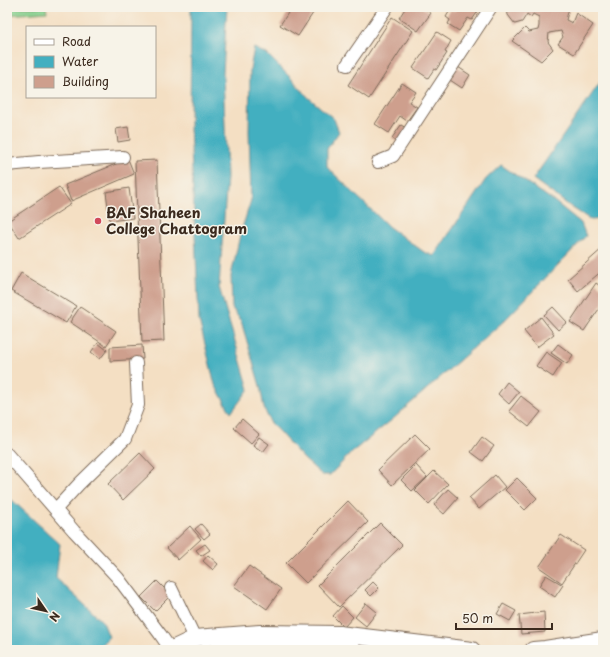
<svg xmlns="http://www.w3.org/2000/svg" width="610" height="657" font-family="'Playpen Sans',sans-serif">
	<rect width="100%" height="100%" fill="#f7f3e8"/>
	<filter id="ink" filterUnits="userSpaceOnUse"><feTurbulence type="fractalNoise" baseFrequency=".025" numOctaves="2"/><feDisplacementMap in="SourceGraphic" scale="8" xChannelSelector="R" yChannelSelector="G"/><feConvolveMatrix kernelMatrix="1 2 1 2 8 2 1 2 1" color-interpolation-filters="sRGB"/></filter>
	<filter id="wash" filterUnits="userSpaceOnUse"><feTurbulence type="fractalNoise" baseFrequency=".012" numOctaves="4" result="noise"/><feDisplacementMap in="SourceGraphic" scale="16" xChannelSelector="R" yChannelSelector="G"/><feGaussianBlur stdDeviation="0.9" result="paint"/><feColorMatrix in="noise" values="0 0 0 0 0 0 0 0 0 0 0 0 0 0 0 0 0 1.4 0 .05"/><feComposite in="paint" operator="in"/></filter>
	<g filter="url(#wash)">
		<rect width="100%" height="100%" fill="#f4dfc3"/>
		<path fill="#84cf8c" stroke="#607c55" d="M 17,7 L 46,7 L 47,12 L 7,15 L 7,8 Z"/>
		<path fill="#43afc0" stroke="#3f6c6f" d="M 191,7 L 227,7 L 223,73 L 227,177 L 219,287 L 249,389 L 231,413 L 215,385 L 199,320 L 190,127 Z
			M 254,48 L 267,54 L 290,77 L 308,97 L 334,119 L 339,132 L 327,149 L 327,167 L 389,227 L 424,252 L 434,256 L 486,179 L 501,165 L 554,201 L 581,223 L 586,236 L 505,320 L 393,419 L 352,452 L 330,475 L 322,475 L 303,458 L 270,422 L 264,408 L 260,386 L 241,321 L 232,308 L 231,276 L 240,235 L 251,200 L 249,131 L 250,69 Z
			M 603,78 L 603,219 L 591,220 L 571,207 L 533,179 Z
			M 12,500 L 60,544 L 56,578 L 103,622 L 109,637 L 96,650 L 7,650 L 7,501 Z"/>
		<g id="blocks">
			<path fill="#ce9f8d" d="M 292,7 L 317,7 L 298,36 L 280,25 Z
				M 406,7 L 422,7 L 431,13 L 418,31 L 399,18 Z
				M 457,7 L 481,7 L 472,20 L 468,18 L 459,31 L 448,24 L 450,20 L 446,17 L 451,9 L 454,11 Z
				M 507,7 L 571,7 L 569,8 L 566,20 L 572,23 L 576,13 L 593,25 L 574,54 L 558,44 L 563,37 L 561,31 L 549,33 L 548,42 L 553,49 L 541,61 L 512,41 L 525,28 L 529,32 L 538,30 L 539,26 L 539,17 L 533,14 L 531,17 L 527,14 L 522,22 L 515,24 L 508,15 Z
				M 392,17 L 413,31 L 369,99 L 348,85 Z
				M 437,32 L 451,41 L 445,52 L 447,53 L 436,70 L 434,69 L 428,78 L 413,68 Z
				M 452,63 L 470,75 L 462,88 L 444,76 Z
				M 402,83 L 416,92 L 409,102 L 417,107 L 407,121 L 400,116 L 389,133 L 375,124 Z
				M 401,125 L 411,131 L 402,145 L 392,138 Z
				M 128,127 L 130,140 L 118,142 L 116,129 Z
				M 128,159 L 134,174 L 71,201 L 65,185 Z
				M 157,160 L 164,341 L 142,342 L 135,161 Z
				M 59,187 L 71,204 L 19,238 L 8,221 Z
				M 129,188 L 133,218 L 110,221 L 106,192 Z
				M 603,248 L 603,270 L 578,291 L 568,279 Z
				M 7,269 L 8,269 L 10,295 L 7,295 Z
				M 21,273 L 76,306 L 66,323 L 11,291 Z
				M 596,283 L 603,288 L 603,303 L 584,331 L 570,322 Z
				M 80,307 L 116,331 L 106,346 L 70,322 Z
				M 553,307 L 567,322 L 558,330 L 544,315 Z
				M 541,317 L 554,334 L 537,347 L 524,331 Z
				M 98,343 L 107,350 L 100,359 L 91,352 Z
				M 558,344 L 573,355 L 567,364 L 551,353 Z
				M 142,345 L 143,359 L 110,361 L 110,347 Z
				M 546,352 L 562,363 L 553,377 L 536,366 Z
				M 507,382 L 519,392 L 509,404 L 498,394 Z
				M 521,396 L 541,412 L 529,427 L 509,411 Z
				M 242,419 L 259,434 L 251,443 L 234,428 Z
				M 415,434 L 430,449 L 392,485 L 378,470 Z
				M 259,437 L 269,444 L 263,452 L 253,445 Z
				M 482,437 L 494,446 L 483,461 L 471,452 Z
				M 140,453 L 155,469 L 123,500 L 108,484 Z
				M 416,465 L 427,477 L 412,491 L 401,480 Z
				M 434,471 L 448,484 L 429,504 L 415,490 Z
				M 495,475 L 505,487 L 479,509 L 469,498 Z
				M 517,478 L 537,498 L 525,510 L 505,490 Z
				M 448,489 L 458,498 L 444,514 L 434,505 Z
				M 348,501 L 368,522 L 306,583 L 286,563 Z
				M 380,523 L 402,545 L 339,607 L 318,585 Z
				M 201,524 L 210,534 L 204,539 L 195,529 Z
				M 190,526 L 201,539 L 178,560 L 167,548 Z
				M 561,535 L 584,550 L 562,583 L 539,567 Z
				M 205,544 L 210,550 L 201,556 L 196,550 Z
				M 208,555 L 218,564 L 213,570 L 203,561 Z
				M 249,566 L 281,589 L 267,609 L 234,586 Z
				M 546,575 L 563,585 L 555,597 L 539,586 Z
				M 157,581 L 171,595 L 155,611 L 141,597 Z
				M 373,582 L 379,588 L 371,596 L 365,590 Z
				M 366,603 L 377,612 L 366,626 L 355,617 Z
				M 503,604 L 516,611 L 510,621 L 497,614 Z
				M 342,606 L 353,617 L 344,627 L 333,616 Z
				M 544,612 L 545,632 L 521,634 L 519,615 Z"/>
		</g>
	</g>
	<g filter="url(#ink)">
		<use href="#blocks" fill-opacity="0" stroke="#7c6958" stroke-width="1"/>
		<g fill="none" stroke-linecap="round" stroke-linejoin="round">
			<g stroke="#7c6958" stroke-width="14">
				<path id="minor" d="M 347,65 L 387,7
					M 378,162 L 393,156 L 491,7
					M 7,165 L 39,162 L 123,157
					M 7,454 L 74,531 L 118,578 L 160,634 L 171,650
					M 56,509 L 79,484 L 125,439 L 138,405 L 136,363
					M 171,588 L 195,638"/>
			</g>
			<g stroke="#7c6958" stroke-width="18">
				<path id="major" d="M 170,650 L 195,638 L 260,633 L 339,634 L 472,650
					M 218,650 C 263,648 309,645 353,650
					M 533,650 L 545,649 L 603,640"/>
			</g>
			<use href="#minor" stroke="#fff" stroke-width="12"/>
			<use href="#major" stroke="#fff" stroke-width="16"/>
		</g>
	</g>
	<circle fill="#d1495b" stroke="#f7f3e8" stroke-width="1.5" cx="98" cy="221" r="4"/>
	<g text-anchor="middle" stroke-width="3" stroke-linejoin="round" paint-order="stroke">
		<g font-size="14" font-weight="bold" fill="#3b2a1e" stroke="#f7f3e8" text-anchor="start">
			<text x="106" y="218">BAF Shaheen<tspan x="106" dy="16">College Chattogram</tspan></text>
		</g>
	</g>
	<rect width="610" height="657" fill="none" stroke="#f7f3e8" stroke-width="24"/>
	<rect x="26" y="26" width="130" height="72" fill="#f7f3e8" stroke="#aca397"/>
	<rect x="34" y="39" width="20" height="6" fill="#ffffff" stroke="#aca397"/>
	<text x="62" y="46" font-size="12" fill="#3b2a1e">Road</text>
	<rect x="34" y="56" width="20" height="12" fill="#43afc0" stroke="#aca397"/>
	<text x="62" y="66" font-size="12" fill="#3b2a1e">Water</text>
	<rect x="34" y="76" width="20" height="12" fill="#ce9f8d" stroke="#aca397"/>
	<text x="62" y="86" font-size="12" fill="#3b2a1e">Building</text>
	<g transform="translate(46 611) rotate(124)" stroke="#f7f3e8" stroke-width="3" paint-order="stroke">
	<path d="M0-3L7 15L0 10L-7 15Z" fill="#3b2a1e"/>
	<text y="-6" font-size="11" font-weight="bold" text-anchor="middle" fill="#3b2a1e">N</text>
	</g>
	<path d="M456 623v6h96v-6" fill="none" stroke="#3b2a1e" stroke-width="2"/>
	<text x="462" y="623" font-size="12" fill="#3b2a1e" stroke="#f7f3e8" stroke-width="3" paint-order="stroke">50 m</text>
</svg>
